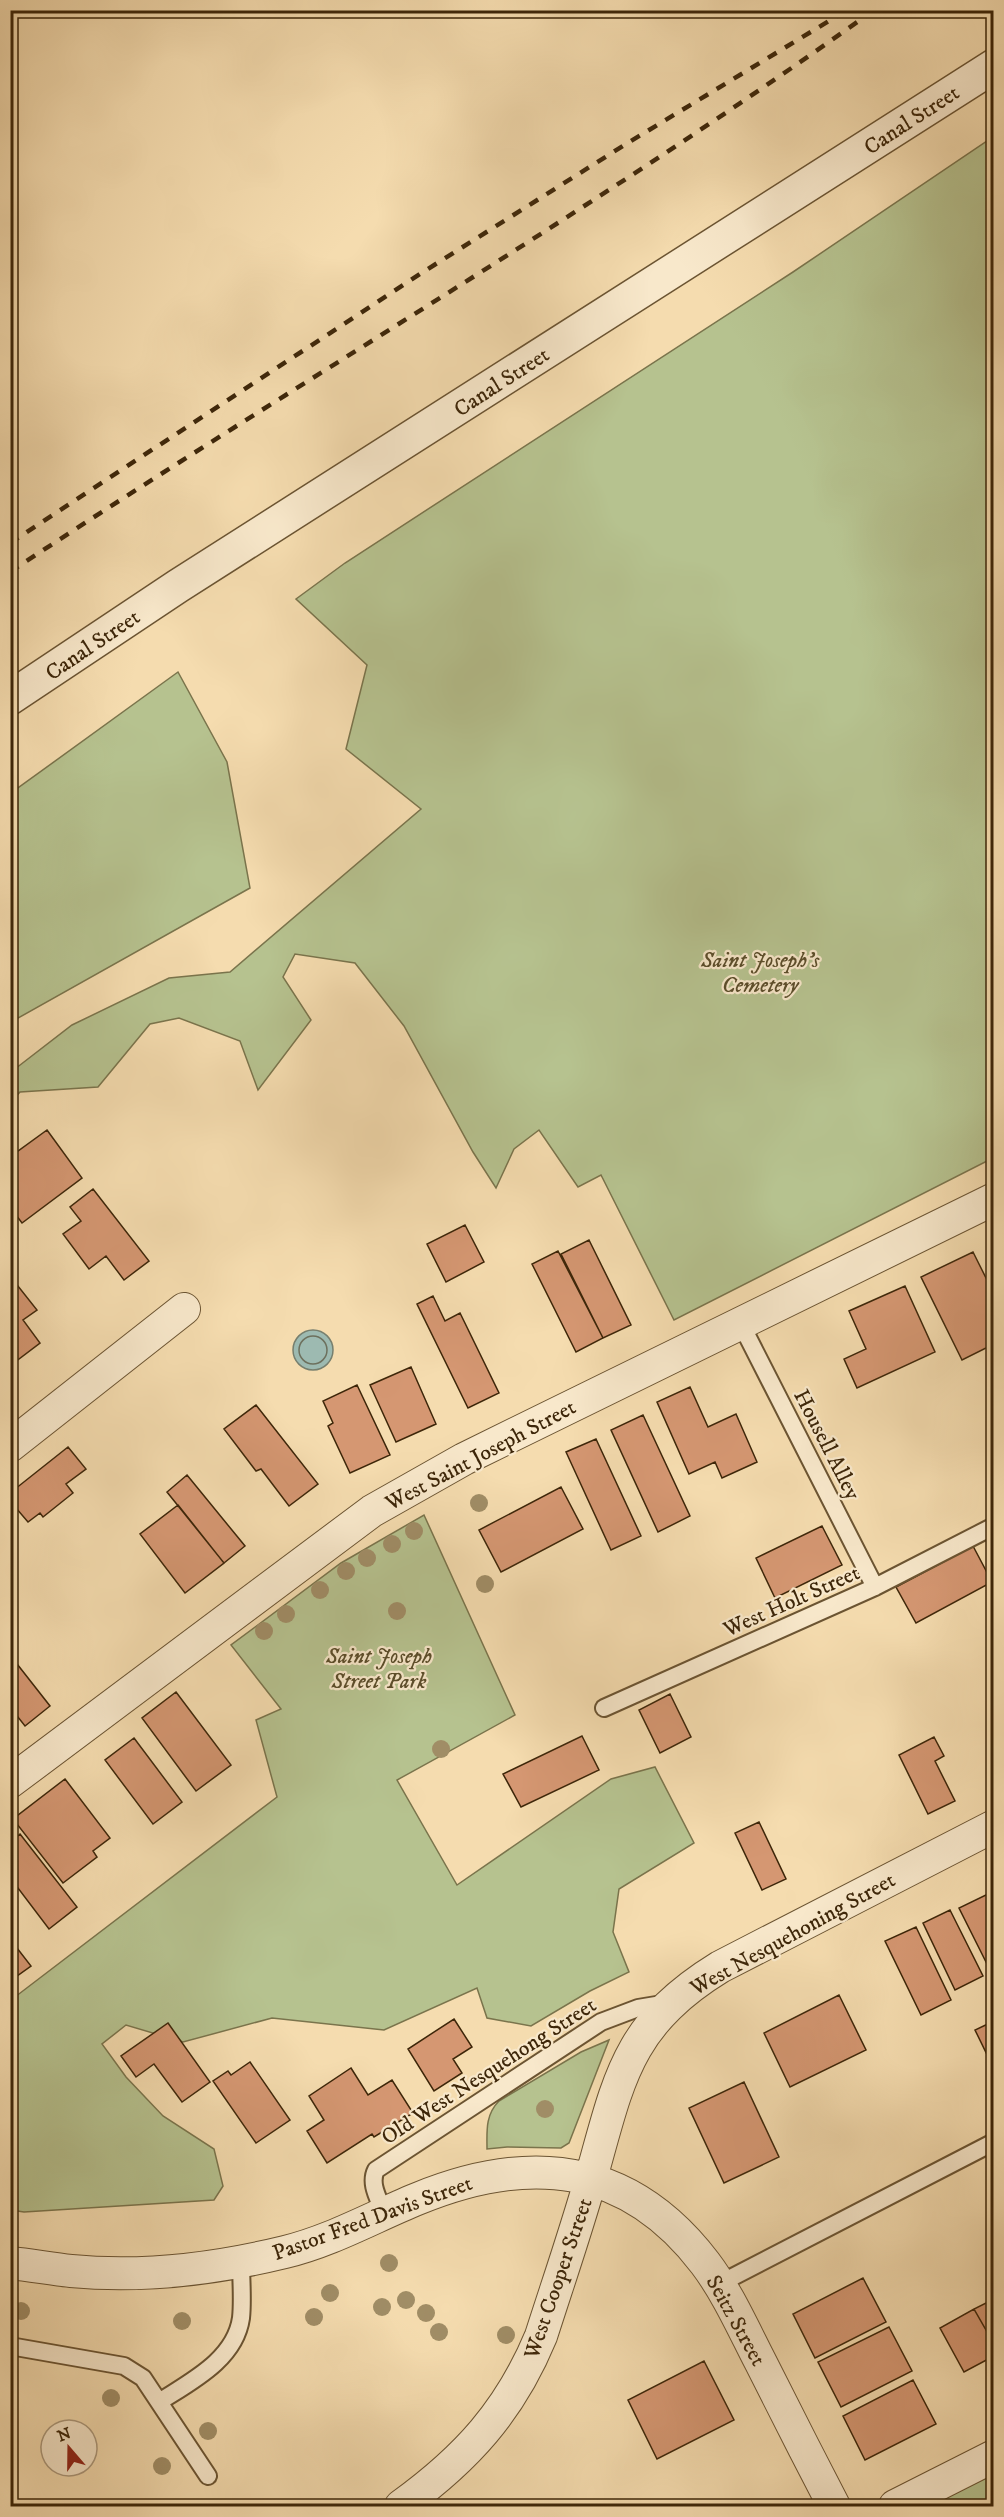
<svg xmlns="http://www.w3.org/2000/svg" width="1004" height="2517" font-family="'IM FELL DW Pica',serif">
	<rect width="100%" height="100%" fill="#f5dcaf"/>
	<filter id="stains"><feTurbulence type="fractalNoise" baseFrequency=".00333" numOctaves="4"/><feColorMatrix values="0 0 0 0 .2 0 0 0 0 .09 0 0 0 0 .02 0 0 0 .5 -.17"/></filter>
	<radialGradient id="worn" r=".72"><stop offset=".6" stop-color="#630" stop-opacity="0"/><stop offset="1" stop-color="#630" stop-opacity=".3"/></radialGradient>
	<path fill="#b6c28f" stroke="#7a744c" stroke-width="1.5" d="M 993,137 L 994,438 L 990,441 L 994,449 L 993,1158 L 674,1320 L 601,1175 L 578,1187 L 539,1130 L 514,1149 L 496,1188 L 473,1152 L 404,1026 L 355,963 L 295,954 L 283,977 L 311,1020 L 258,1090 L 240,1041 L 179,1018 L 150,1024 L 98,1087 L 20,1092 L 11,1102 L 11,1072 L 72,1025 L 169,978 L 230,972 L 421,809 L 346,749 L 367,665 L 296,599 L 345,563 L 793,272 Z
		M 178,672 L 227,762 L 250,888 L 11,1022 L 11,793 Z
		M 424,1515 L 515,1715 L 397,1780 L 457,1885 L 611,1779 L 655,1767 L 694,1843 L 619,1889 L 613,1932 L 629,1972 L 590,1991 L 531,2026 L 487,2018 L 477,1988 L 384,2030 L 272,2018 L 183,2042 L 126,2025 L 102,2044 L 126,2077 L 163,2116 L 214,2149 L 223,2186 L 214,2200 L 24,2212 L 11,2210 L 11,2000 L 277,1797 L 256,1720 L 281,1709 L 231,1645 L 341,1563 Z
		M 609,2040 L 569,2143 L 561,2148 L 507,2147 L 487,2149 C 487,2132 485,2115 499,2101 L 581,2052 Z
		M 993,2456 L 993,2506 L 931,2506 L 947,2480 Z"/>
	<path fill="#9dbab1" stroke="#777f6e" stroke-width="1.5" d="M293 1350a20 20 0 1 1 40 0a20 20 0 1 1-40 0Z"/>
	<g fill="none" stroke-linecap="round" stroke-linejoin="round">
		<path stroke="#6d705d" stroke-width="1.5" d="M299 1350a14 14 0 1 1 28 0a14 14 0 1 1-28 0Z"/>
	</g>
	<path fill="#d59772" stroke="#3d2609" stroke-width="1.5" d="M 47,1130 L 82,1178 L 22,1223 L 10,1207 L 10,1157 Z
		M 93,1189 L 149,1261 L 124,1280 L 106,1256 L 89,1269 L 63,1234 L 81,1221 L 70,1207 Z
		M 465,1225 L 484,1262 L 446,1282 L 427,1244 Z
		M 589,1240 L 631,1325 L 603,1338 L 561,1254 Z
		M 558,1251 L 603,1338 L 576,1352 L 532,1264 Z
		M 973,1252 L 994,1294 L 994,1344 L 962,1360 L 921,1277 Z
		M 10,1276 L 37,1310 L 23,1320 L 40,1343 L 15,1362 L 10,1357 Z
		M 905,1286 L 935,1352 L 857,1388 L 844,1359 L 866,1349 L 849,1311 Z
		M 433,1296 L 445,1321 L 460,1313 L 499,1393 L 468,1408 L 417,1304 Z
		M 411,1367 L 436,1424 L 396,1442 L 370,1385 Z
		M 357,1385 L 390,1455 L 350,1473 L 328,1426 L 333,1423 L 323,1401 Z
		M 690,1387 L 708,1427 L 736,1414 L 757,1462 L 722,1478 L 715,1462 L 689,1474 L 657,1402 Z
		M 256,1405 L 318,1484 L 289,1506 L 261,1469 L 256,1471 L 224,1429 Z
		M 643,1415 L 690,1516 L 658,1532 L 611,1430 Z
		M 596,1439 L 641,1536 L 611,1550 L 566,1452 Z
		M 68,1447 L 86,1469 L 66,1484 L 73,1493 L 43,1517 L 40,1513 L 28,1522 L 10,1501 L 10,1493 Z
		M 187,1475 L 245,1546 L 224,1563 L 167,1492 Z
		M 561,1487 L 583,1529 L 501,1572 L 479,1530 Z
		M 178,1505 L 224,1563 L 185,1593 L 140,1534 Z
		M 822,1526 L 842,1565 L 775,1598 L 756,1558 Z
		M 973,1546 L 992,1582 L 916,1623 L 896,1587 Z
		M 10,1655 L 50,1706 L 25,1726 L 10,1707 Z
		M 176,1692 L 231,1765 L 196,1791 L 142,1718 Z
		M 670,1694 L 691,1737 L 660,1753 L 639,1710 Z
		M 582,1736 L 599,1770 L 521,1807 L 503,1774 Z
		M 934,1737 L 944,1756 L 935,1761 L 955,1801 L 928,1814 L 899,1755 Z
		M 134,1738 L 182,1802 L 153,1824 L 105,1760 Z
		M 65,1779 L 110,1838 L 93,1851 L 97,1857 L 63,1883 L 13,1819 Z
		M 759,1822 L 786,1879 L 762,1890 L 735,1833 Z
		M 20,1834 L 77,1907 L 49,1929 L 18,1888 L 10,1894 L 10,1839 L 12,1841 Z
		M 990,1893 L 994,1901 L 994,1978 L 959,1908 Z
		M 950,1910 L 983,1976 L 955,1990 L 923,1923 Z
		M 916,1927 L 951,2000 L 921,2015 L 885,1941 Z
		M 10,1939 L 31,1966 L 10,1981 Z
		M 839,1995 L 866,2050 L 790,2087 L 764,2033 Z
		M 454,2019 L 472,2047 L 453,2059 L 462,2073 L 434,2091 L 408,2049 Z
		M 994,2021 L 994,2069 L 975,2030 Z
		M 168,2023 L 210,2082 L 182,2102 L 154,2064 L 136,2077 L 121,2056 Z
		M 250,2062 L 290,2120 L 256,2143 L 213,2081 L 228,2071 L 231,2075 Z
		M 351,2068 L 368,2095 L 392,2080 L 413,2113 L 374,2137 L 372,2134 L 327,2163 L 307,2131 L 324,2120 L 309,2096 Z
		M 744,2082 L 779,2157 L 724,2183 L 689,2108 Z
		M 863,2278 L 886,2322 L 815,2358 L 793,2314 Z
		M 994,2299 L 994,2344 L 974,2309 Z
		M 974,2309 L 994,2344 L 994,2356 L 964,2372 L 940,2328 Z
		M 889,2327 L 912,2371 L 841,2407 L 818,2362 Z
		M 704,2361 L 734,2420 L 657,2459 L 628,2400 Z
		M 913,2380 L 936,2424 L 865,2460 L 843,2416 Z"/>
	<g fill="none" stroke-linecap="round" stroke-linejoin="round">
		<g stroke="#6b5432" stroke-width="20">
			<path id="service" d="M 740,1322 L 875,1587
				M 604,1708 L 875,1587 L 994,1526
				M 384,2213 C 379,2199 369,2184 376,2170 L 601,2022 L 638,2008 L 668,2003
				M 719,2284 L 994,2142
				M 10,2346 L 124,2366 L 143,2378 L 208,2476
				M 159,2402 C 190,2382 235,2360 241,2318 C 243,2300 241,2280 241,2262"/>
		</g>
		<g stroke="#6b5432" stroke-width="34">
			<path id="minor" d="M 10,1446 L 184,1309
				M 10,1782 L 372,1511 L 464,1459 L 994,1199
				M 10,2263 C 31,2265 51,2269 71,2271 C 143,2278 215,2269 285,2252 C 331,2241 373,2217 417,2199 C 529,2153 628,2162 705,2263 C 727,2292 743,2328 760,2361 C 784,2409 809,2458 834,2506
				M 401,2506 C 466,2459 510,2411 541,2336 C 558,2283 576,2231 591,2178 C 619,2079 626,2025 720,1967 L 994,1826
				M 895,2506 L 994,2456"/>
		</g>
		<g stroke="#6b5432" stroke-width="36">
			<path id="tertiary" d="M 10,698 L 178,586 L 994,66"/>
		</g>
		<use href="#service" stroke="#f8e8cb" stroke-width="16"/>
		<use href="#minor" stroke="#f8e8cb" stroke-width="32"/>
		<use href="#tertiary" stroke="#f8e8cb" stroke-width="33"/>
		<path stroke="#3d2609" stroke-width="4.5" stroke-dasharray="10 10" stroke-linecap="butt" d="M 10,543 L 420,274 L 626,144 L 847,10
			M 10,572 C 297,382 595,210 874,10"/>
	</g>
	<g fill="#a08d66">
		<circle cx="479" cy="1503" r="9"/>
		<circle cx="414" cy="1531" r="9"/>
		<circle cx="392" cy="1544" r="9"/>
		<circle cx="367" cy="1558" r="9"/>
		<circle cx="346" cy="1571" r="9"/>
		<circle cx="485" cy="1584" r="9"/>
		<circle cx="320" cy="1590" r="9"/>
		<circle cx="397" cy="1611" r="9"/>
		<circle cx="286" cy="1614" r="9"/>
		<circle cx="264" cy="1631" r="9"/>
		<circle cx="441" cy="1749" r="9"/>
		<circle cx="545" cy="2109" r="9"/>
		<circle cx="389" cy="2263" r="9"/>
		<circle cx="330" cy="2293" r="9"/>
		<circle cx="406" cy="2300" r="9"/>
		<circle cx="382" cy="2307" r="9"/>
		<circle cx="21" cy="2311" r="9"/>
		<circle cx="426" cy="2313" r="9"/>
		<circle cx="314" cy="2317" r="9"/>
		<circle cx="182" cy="2321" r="9"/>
		<circle cx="439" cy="2332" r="9"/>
		<circle cx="506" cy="2335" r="9"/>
		<circle cx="111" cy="2398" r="9"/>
		<circle cx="208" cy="2431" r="9"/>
		<circle cx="162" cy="2466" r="9"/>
	</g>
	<g text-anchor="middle" stroke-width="4.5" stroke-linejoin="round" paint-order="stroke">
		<g font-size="22" fill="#3d2609" stroke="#f8e8cb">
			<text transform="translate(911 119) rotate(-33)" y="8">Canal Street</text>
			<text transform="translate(501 381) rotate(-33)" y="8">Canal Street</text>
			<text transform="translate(92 644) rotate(-34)" y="8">Canal Street</text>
			<text transform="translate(828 1444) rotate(63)" y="8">Housell Alley</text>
			<text transform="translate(480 1454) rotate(-28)" y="8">West Saint Joseph Street</text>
			<text transform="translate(791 1600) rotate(-24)" y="8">West Holt Street</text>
			<text transform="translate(792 1933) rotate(-29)" y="8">West Nesquehoning Street</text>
			<text transform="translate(488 2070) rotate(-33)" y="8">Old West Nesquehong Street</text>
			<text transform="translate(372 2217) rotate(-20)" y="8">Pastor Fred Davis Street</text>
			<text transform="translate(557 2278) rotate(-71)" y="8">West Cooper Street</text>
			<text transform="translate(737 2320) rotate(61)" y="8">Seitz Street</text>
		</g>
		<g font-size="22" font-style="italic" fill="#5b4d2a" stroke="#f8e8cb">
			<text x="760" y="967">Saint Joseph's<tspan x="760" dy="25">Cemetery</tspan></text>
			<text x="379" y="1663">Saint Joseph<tspan x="379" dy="25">Street Park</tspan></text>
		</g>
	</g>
	<rect width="1004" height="2517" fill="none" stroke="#f5dcaf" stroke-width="36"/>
	<rect x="12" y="12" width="980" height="2493" fill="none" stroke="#3d2609" stroke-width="3"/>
	<rect x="18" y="18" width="968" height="2481" fill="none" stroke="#3d2609" stroke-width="1.5"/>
	<g transform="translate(69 2448) rotate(340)"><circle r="28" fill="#f8e8cb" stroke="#ad9a7d" stroke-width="1.5"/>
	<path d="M0-4.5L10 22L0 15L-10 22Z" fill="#8f2418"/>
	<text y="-9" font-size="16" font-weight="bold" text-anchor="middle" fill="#3d2609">N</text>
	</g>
	<rect width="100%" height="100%" filter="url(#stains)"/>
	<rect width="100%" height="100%" fill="url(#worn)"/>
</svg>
